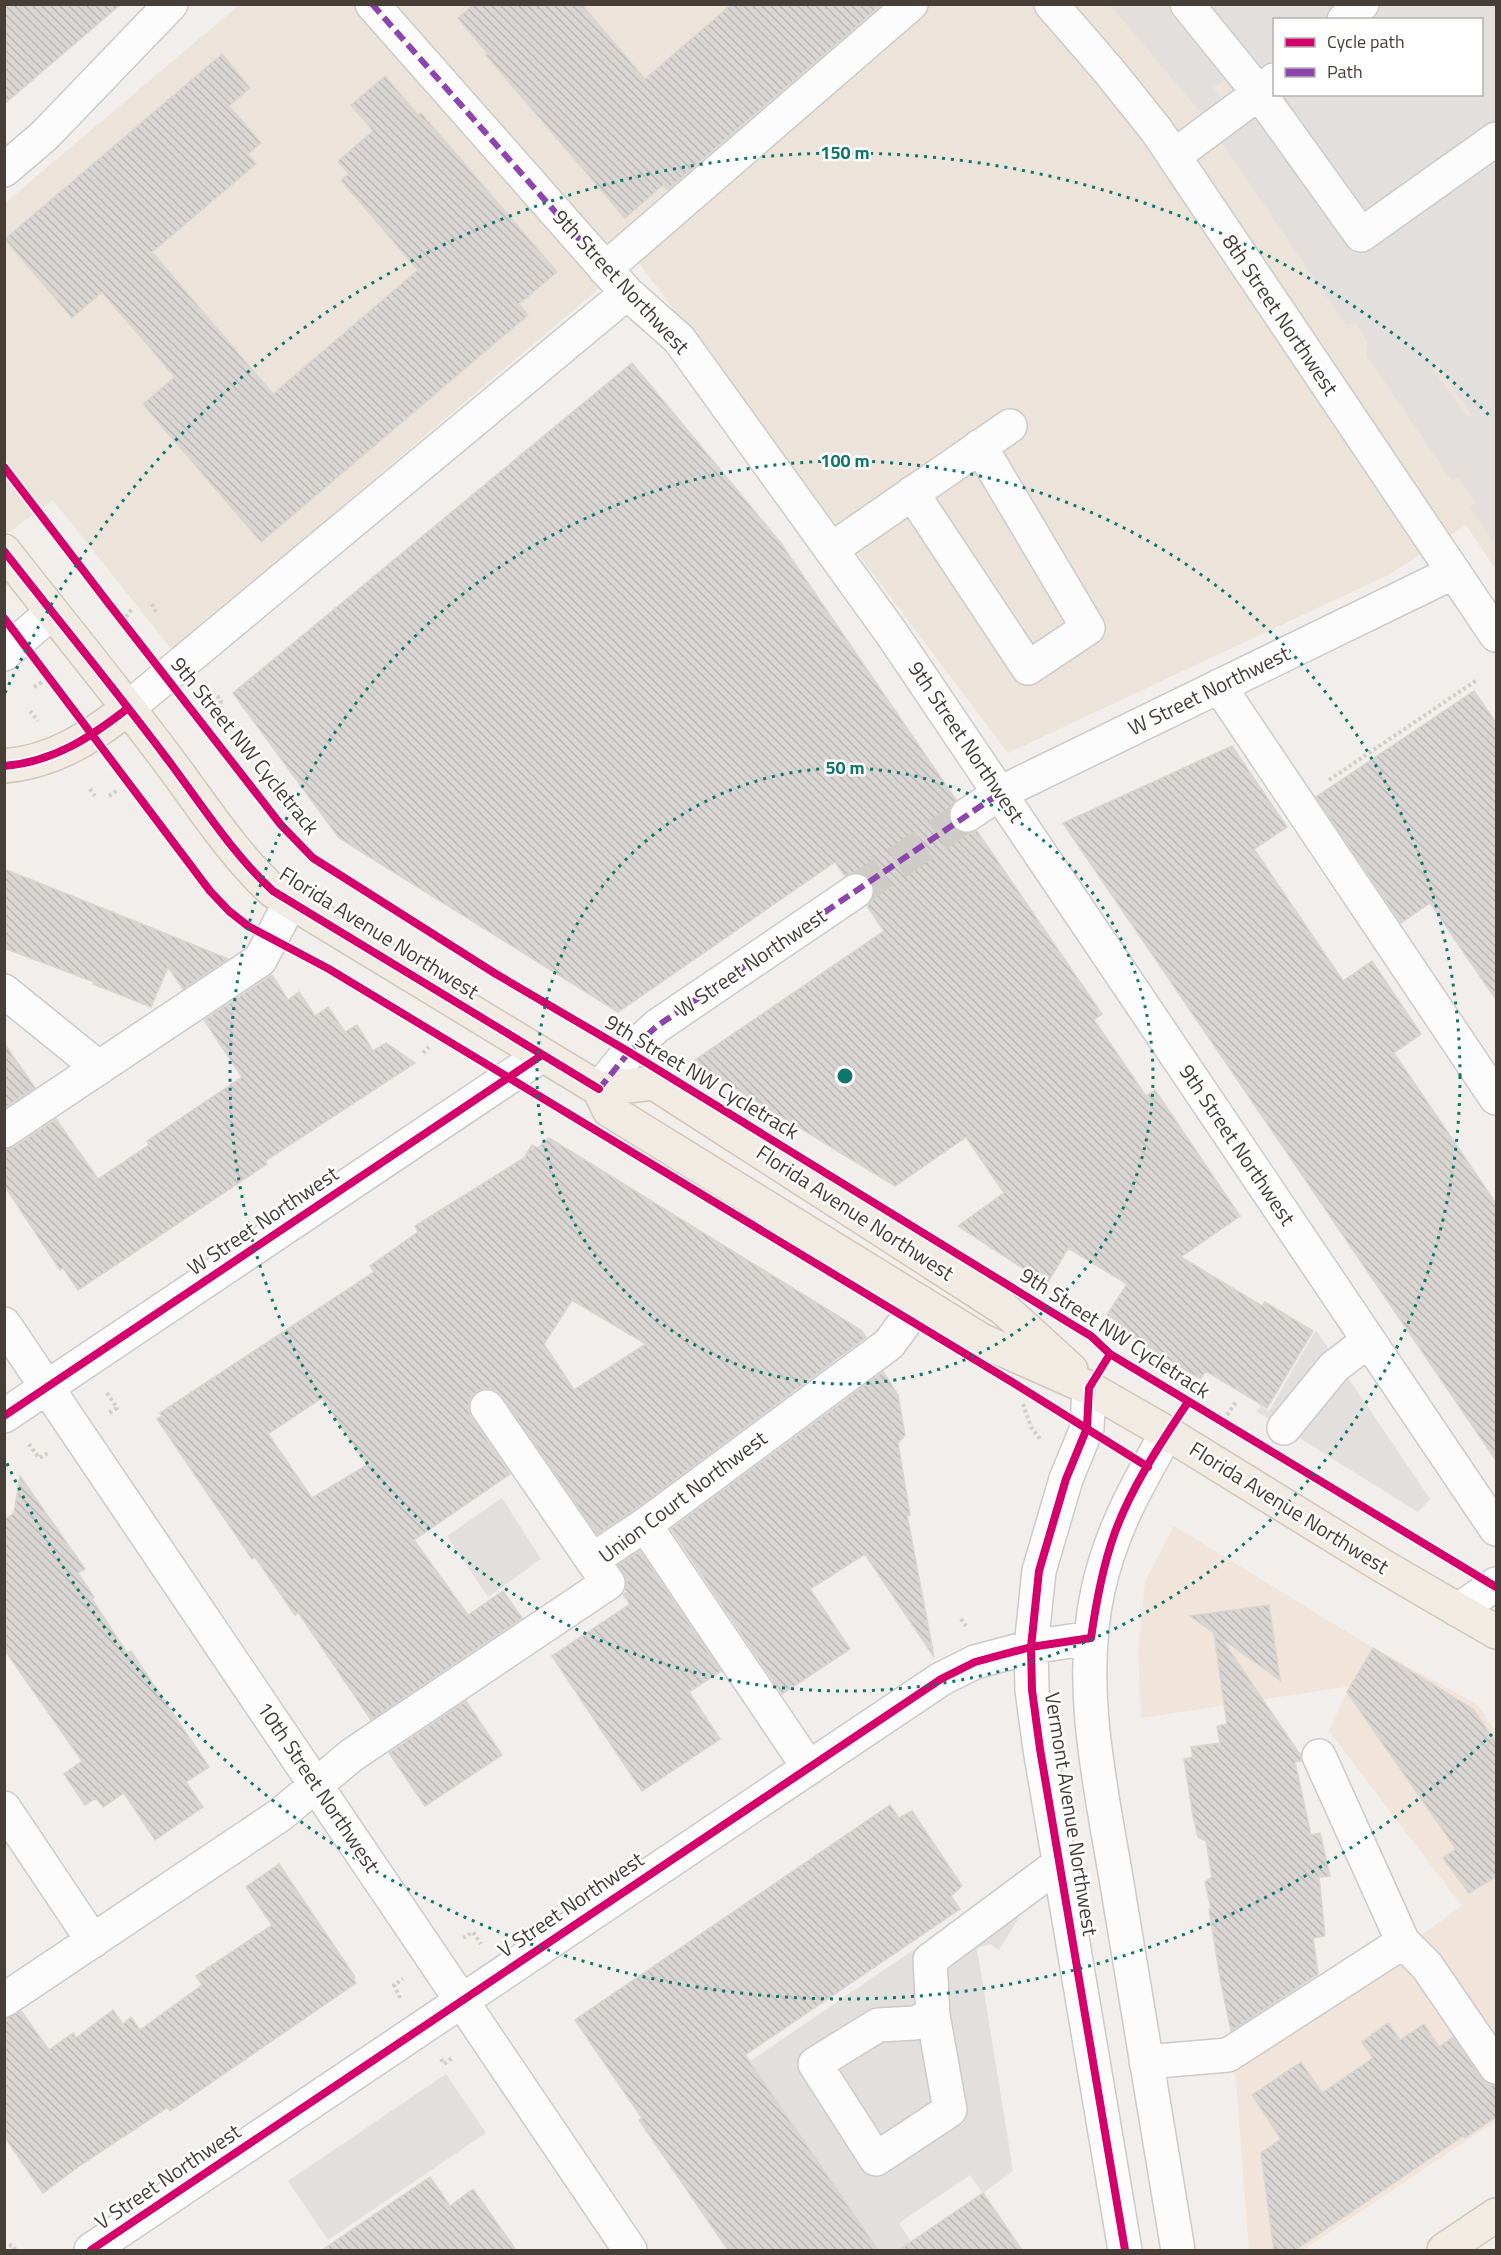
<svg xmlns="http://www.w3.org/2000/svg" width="1501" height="2255" font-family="'Titillium Web',sans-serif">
	<defs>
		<pattern id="building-back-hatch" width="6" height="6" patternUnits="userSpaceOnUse" patternTransform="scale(1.5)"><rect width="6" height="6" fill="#d9d5d2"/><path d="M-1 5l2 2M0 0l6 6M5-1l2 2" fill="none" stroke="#bcb8b5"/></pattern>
	</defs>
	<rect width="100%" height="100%" fill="#f1eeeb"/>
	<path fill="#f0e4db" d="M 1174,1526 L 1373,1648 L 1477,1704 L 1496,1732 L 1496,2121 L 1303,2250 L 1249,2250 L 1235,2068 L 1462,1906 L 1329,1731 L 1350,1686 L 1141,1718 L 1138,1651 L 1145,1582 Z"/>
	<path fill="#ece4da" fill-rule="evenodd" d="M 239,5 L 1496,5 L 1496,570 L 1466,525 L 1388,575 L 1008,753 L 635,258 L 172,650 L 53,500 L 5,535 L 5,203 ZM 1274,20 L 1482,20 L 1482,94 L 1274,94 Z"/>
	<path fill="#e3dfdc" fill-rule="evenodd" d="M 1110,5 L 1496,5 L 1496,546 L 1470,507 L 1475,502 L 1458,477 L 1452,481 L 1367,356 L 1367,341 L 1355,323 L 1346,325 L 1202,114 ZM 1274,20 L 1482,20 L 1482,94 L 1274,94 ZM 1224,80 L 1233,90 L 1222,99 L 1213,88 ZM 1434,360 L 1472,416 L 1465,414 L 1433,369 Z
		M 1316,1330 L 1430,1499 L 1418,1512 L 1256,1411 L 1261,1406 L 1269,1411 Z
		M 502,1498 L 541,1559 L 488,1597 L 447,1536 Z
		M 1013,1882 L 1018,1919 L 999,1950 L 990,1944 L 977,1948 L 1013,2171 L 983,2193 L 970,2175 L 899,2223 L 911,2242 L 899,2250 L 878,2250 L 749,2062 Z
		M 446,2074 L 486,2133 L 328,2240 L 288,2181 Z"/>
	<path fill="url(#building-back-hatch)" stroke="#d9d5d1" stroke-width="1.5" fill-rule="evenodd" d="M 4,4 L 121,4 L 4,104 Z
		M 474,4 L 581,4 L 645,79 L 732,4 L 882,4 L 667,190 L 663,185 L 625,218 L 486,55 L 488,54 L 458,18 Z
		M 222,54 L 250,88 L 229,106 L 261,143 L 248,154 L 256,164 L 152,252 L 273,394 L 418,270 L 341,180 L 349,174 L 338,161 L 373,131 L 351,105 L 385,76 L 418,115 L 421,113 L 557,272 L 519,304 L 528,315 L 261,542 L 143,404 L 175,377 L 102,292 L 72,318 L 5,239 Z
		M 632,363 L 780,542 L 956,800 L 951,806 L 948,816 L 952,826 L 958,831 L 968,834 L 977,831 L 1102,1014 L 1094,1020 L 1146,1096 L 1155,1090 L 1240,1216 L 1181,1257 L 1262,1306 L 1265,1302 L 1313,1331 L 1267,1408 L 1206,1371 L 1200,1379 L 1113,1325 L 1116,1320 L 1107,1315 L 1127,1284 L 1068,1248 L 1047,1284 L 958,1226 L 1004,1193 L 966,1137 L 895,1186 L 692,1062 L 884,931 L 867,906 L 873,900 L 875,890 L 872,881 L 865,874 L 855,872 L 845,876 L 835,862 L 618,1012 L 339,838 L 233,693 Z
		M 1474,691 L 1497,724 L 1497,1001 L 1430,903 L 1401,923 L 1316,797 Z
		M 1232,746 L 1287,827 L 1254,849 L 1343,981 L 1372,961 L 1421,1034 L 1394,1053 L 1497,1205 L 1497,1462 L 1063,823 Z
		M 4,869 L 137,922 L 228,959 L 183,989 L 168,967 L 151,1007 L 93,984 L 94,982 L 4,948 Z
		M 272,975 L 288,1000 L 299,992 L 315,1016 L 328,1007 L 345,1032 L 357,1025 L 373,1051 L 386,1043 L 415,1063 L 265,1161 L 267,1164 L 78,1290 L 63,1268 L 60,1270 L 4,1185 L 4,1150 L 14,1147 L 56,1119 L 98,1179 L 149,1145 L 147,1141 L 242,1077 L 204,1020 Z
		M 4,1043 L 35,1088 L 4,1108 Z
		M 549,1138 L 861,1330 L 866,1337 L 634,1510 L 597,1534 L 502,1396 L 496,1390 L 486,1388 L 476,1392 L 470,1399 L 468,1409 L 471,1417 L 510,1474 L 414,1540 L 468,1615 L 503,1591 L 522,1618 L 371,1720 L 298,1612 L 295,1615 L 255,1557 L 252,1559 L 157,1419 L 162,1416 L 160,1413 L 374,1272 L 370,1266 L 418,1232 L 415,1226 L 524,1158 L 532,1145 L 538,1148 ZM 572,1300 L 646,1344 L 574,1390 L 544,1344 ZM 322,1398 L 367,1465 L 312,1498 L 268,1434 Z
		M 883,1372 L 898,1395 L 905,1435 L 898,1443 L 910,1515 L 907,1515 L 934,1657 L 865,1554 L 810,1589 L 850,1649 L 782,1694 L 671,1529 Z
		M 20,1476 L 85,1569 L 78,1573 L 94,1597 L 92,1599 L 127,1653 L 131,1651 L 209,1767 L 186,1782 L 203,1807 L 155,1840 L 124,1793 L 103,1807 L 96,1798 L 85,1805 L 64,1774 L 82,1761 L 4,1649 L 4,1520 L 14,1513 Z
		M 640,1551 L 721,1671 L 689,1692 L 720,1739 L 642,1791 L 552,1656 L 630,1604 L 623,1594 L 627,1592 L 625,1589 L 627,1581 L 618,1565 Z
		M 1269,1605 L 1280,1680 L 1221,1638 L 1301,1756 L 1301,1761 L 1295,1762 L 1311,1835 L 1320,1833 L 1330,1876 L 1319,1877 L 1325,1936 L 1313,1938 L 1318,1974 L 1231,2031 L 1221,1983 L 1209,1909 L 1211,1908 L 1205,1882 L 1212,1877 L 1206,1841 L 1198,1837 L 1193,1816 L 1184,1759 L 1193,1757 L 1191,1747 L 1220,1743 L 1217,1726 L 1227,1724 L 1214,1633 L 1190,1616 Z
		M 1373,1648 L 1473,1709 L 1497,1744 L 1497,1876 L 1469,1893 L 1443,1858 L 1456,1849 L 1347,1692 Z
		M 466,1701 L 502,1755 L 425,1806 L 389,1753 Z
		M 890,1805 L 899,1818 L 912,1811 L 962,1886 L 951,1896 L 960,1909 L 745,2055 L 878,2250 L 728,2250 L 639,2120 L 642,2118 L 575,2020 Z
		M 279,1864 L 355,1977 L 353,1978 L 356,1983 L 170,2111 L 168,2107 L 82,2164 L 43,2193 L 4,2136 L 4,2019 L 21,2011 L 49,2050 L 73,2033 L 76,2038 L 113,2010 L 123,2024 L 131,2017 L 140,2030 L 202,1985 L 196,1976 L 272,1925 L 246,1887 Z
		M 1388,2023 L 1400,2040 L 1424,2024 L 1439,2047 L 1453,2037 L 1481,2078 L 1487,2084 L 1497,2086 L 1497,2116 L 1465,2138 L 1463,2136 L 1295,2250 L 1274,2250 L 1261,2153 L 1281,2139 L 1252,2095 L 1301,2062 L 1322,2093 L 1373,2058 L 1362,2042 Z
		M 430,2177 L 450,2206 L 473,2189 L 516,2250 L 322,2250 Z
		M 983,2193 L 1022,2250 L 899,2250 Z"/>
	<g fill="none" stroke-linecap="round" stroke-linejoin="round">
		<path stroke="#cfcbc7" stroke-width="33" stroke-dasharray="33 16" stroke-linecap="butt" d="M 856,891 L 967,815"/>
		<g stroke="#cdcac7" stroke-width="36">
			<path id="minor" d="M 372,4 L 627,293 L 679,339 L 892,634 L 1496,1529
				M 1051,4 L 1109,71 L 1157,131 L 1496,635
				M 1344,20 L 1362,4
				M 1274,80 L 1259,93 L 1361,235 L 1496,139
				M 1174,156 L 1259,93 L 1187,4
				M 4,170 L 44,136 L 171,4
				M 605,269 L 911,4
				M 912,493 L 1028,668 L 1088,628 L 980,446
				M 832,549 L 1010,426
				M 4,654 L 52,612
				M 1219,686 L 1496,1098
				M 128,708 L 627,293
				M 967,815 L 1000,793 L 1454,572
				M 4,991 L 99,1068
				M 599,1089 L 629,1052 L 657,1026 L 856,891
				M 4,1131 L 260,960 L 290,903
				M 4,1324 L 630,2250
				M 1089,1388 L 1087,1428 L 1066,1479 L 1039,1571 L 1031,1647 L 1032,1690 L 1040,1749 L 1125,2250
				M 4,1416 L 542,1055
				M 1284,1428 L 1334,1367 L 1368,1341
				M 1167,1433 C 1137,1485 1111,1531 1098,1590 C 1076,1691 1103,1796 1119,1896 C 1138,2015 1158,2133 1178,2250
				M 645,1525 L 809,1768
				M 592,1560 L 645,1525 L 889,1344 L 920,1302
				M 1458,1610 L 1496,1584
				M 1319,1756 L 1403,1942
				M 4,1808 L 93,1941
				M 4,2000 L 280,1815 L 352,1755 L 608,1583 L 487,1407
				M 933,2015 L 915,2023 L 878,2025 L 815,2064 L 876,2159 L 950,2110 L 933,2015 L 930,1960 L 1059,1864
				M 1146,2062 L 1228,2055 L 1403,1942 L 1427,1966 L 1496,2067
				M 91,2250 L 941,1679 L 975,1662 L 1031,1647 L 1091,1638"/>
		</g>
		<g stroke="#d3c6b9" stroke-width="36">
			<path id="major" d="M 4,551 C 58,620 113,687 165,756 C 200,802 231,852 273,891 L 599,1089 L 609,1110 L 981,1340 L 1089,1388 L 1167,1433 L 1381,1565 L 1496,1632
				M 4,766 C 53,762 90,738 128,708
				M 599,1089 L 654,1083 L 1003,1308 L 1071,1370
				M 1444,2250 L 1496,2215"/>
		</g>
		<path stroke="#d1ceca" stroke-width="4" stroke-dasharray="3 3" stroke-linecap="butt" d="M 152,604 L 156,612
			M 126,617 L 133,607
			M 34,687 L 42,682
			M 30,711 L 38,721
			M 210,717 L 216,714 L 221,701 L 216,694
			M 1329,780 L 1477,680
			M 90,789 L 95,796
			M 109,796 L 118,790
			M 423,1053 L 429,1047
			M 1082,1320 L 1088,1312
			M 107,1393 L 117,1408 L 109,1413
			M 1023,1404 L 1031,1427 L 1041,1440
			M 1227,1415 L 1236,1402
			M 29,1444 L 39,1458 L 48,1453
			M 961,1619 L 966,1626
			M 463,1938 L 473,1932 L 481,1944
			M 400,1998 L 394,1985 L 403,1979
			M 441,2059 L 444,2064 L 453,2057
			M 4,2250 L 11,2245 L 16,2250"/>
		<use href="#minor" stroke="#fdfcfc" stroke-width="33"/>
		<use href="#major" stroke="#f1ebe4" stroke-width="33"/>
		<path stroke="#8e44ad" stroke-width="6" stroke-dasharray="12 6" stroke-linecap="butt" d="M 372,4 L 580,240
			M 599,1089 L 629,1052 L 657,1026 L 1000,793"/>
		<g stroke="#fff" stroke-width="11">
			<path id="cycleway" d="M 4,467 L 109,604 L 281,825 L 313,858 L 332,870 L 496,974 L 629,1052 L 1076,1327 L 1091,1336 L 1110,1354 L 1496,1587
				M 4,551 C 58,620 113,687 165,756 C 200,802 231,852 273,891 L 599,1089
				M 4,618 L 210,891 L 229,911 L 248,926 L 329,969 L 1012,1382 L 1148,1467
				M 4,766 C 53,762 90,738 128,708
				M 1110,1354 L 1089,1388 L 1087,1428 L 1066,1479 L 1039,1571 L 1031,1647 L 1032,1690 L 1040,1749 L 1125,2250
				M 4,1416 L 542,1055
				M 91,2250 L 941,1679 L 975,1662 L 1031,1647 L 1091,1638 C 1096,1603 1102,1569 1114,1535 C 1131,1487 1161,1443 1188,1402"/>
		</g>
		<use href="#cycleway" stroke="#d6006c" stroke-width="8"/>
	</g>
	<g fill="none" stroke="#0f766e" stroke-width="3" stroke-dasharray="3 6">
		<circle cx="845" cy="1076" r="308"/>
		<circle cx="845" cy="1076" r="615"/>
		<path d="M1492 1734A923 923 0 0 1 5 1459M5 693A923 923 0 0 1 1492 418"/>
	</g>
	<g text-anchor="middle" stroke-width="5" stroke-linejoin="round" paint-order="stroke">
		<g font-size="21" fill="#473e37" stroke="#fff">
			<text transform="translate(621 282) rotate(47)" y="7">9th Street Northwest</text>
			<text transform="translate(1280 315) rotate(56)" y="7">8th Street Northwest</text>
			<text transform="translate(1209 691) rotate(-26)" y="7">W Street Northwest</text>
			<text transform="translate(966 742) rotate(56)" y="7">9th Street Northwest</text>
			<text transform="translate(245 746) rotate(51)" y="7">9th Street NW Cycletrack</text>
			<text transform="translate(379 933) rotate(32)" y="7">Florida Avenue Northwest</text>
			<text transform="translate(751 963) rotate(-34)" y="7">W Street Northwest</text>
			<text transform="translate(702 1077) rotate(31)" y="7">9th Street NW Cycletrack</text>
			<text transform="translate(1237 1145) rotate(56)" y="7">9th Street Northwest</text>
			<text transform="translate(855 1213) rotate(33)" y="7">Florida Avenue Northwest</text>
			<text transform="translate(263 1221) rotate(-34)" y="7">W Street Northwest</text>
			<text transform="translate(1115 1333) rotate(33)" y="7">9th Street NW Cycletrack</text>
			<text transform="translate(683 1497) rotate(-37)" y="7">Union Court Northwest</text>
			<text transform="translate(1289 1508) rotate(32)" y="7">Florida Avenue Northwest</text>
			<text transform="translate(318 1787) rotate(56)" y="7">10th Street Northwest</text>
			<text transform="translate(1071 1814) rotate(81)" y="7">Vermont Avenue Northwest</text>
			<text transform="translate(571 1905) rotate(-34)" y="7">V Street Northwest</text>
			<text transform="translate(168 2177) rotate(-34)" y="7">V Street Northwest</text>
		</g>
	</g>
	<circle cx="845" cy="1076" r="9" fill="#0f766e" stroke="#fff" stroke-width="3"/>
	<g font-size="18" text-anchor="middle" font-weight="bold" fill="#0f766e" stroke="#fff" stroke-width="5" stroke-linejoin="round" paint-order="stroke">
		<text x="845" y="159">150 m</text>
		<text x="845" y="467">100 m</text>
		<text x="845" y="774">50 m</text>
	</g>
	<rect width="1501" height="2255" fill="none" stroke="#473e37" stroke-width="12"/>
	<rect x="1273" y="18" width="210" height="78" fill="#ffffff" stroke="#b5b2af" stroke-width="1.5"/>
	<rect x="1285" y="38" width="30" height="9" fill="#d6006c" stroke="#b5b2af" stroke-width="1.5"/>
	<text x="1327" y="48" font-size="18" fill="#473e37">Cycle path</text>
	<rect x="1285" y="68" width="30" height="9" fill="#8e44ad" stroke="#b5b2af" stroke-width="1.5"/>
	<text x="1327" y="78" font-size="18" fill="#473e37">Path</text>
</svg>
